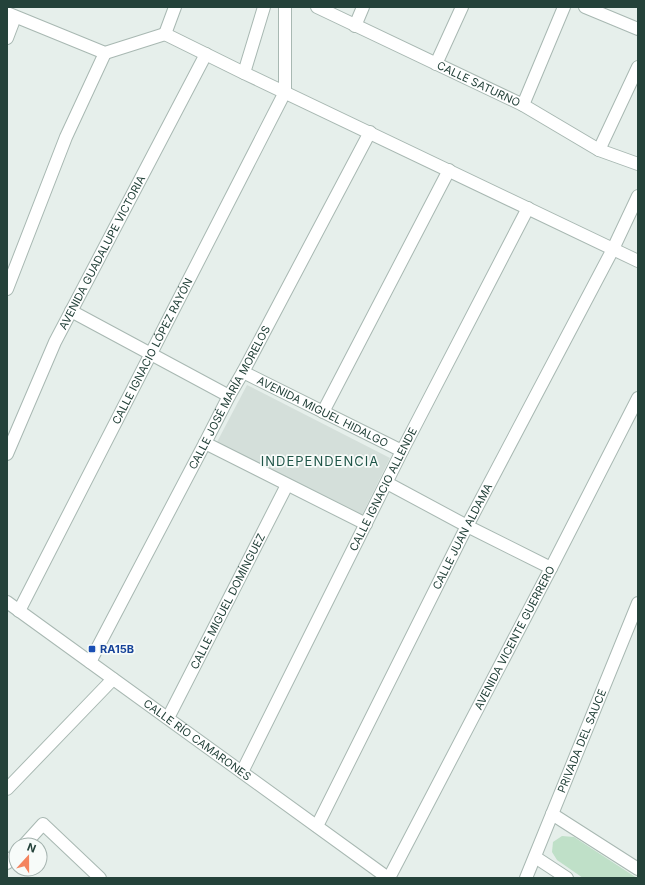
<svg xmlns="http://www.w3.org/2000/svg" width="645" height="885" font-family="Inter,sans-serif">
	<rect width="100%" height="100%" fill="#e6efeb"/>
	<path fill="#d4dfda" d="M 247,385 L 390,458 L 362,515 L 217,442 Z"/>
	<path fill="#bfe0c8" d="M 562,836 L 574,837 L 637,878 L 583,878 L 557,860 L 552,852 L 553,842 Z"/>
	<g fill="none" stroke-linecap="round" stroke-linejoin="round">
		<g stroke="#a8b8b2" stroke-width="14">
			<g id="minor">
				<path id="s1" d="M 317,7 L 523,105 L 599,150 L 638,164"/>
				<path d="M 585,7 L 638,29"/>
				<path d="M 7,13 L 105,53 L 165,34 L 244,73 L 638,261"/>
				<path d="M 355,26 L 363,7"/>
				<path d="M 165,34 L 175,7"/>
				<path d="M 7,38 L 15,17"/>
				<path d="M 436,64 L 462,7"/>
				<path d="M 244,73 L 264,7"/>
				<path d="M 523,105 L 564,7"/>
				<path d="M 599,150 L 638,67"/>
				<path d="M 7,289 L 66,137 L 105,53"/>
				<path d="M 71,311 L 229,396"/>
				<path id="s2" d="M 243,372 L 402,451"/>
				<path d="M 323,412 L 449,170"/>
				<path d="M 205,443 L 366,524"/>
				<path id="s3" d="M 7,454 L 55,342 L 206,54"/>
				<path d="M 387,483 L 467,526 L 551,568"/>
				<path id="s4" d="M 7,602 L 388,878"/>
				<path id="s5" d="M 19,611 L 285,92 L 285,7"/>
				<path id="s6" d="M 90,662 L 205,443 L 229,396 L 243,372 L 370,132"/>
				<path id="s7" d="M 168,718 L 287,485"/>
				<path id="s8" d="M 242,772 L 402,451 L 528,208"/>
				<path d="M 7,789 L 113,679"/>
				<path d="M 552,814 L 638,869"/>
				<path id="s9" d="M 317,826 L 467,526 L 613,249 L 638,196"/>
				<path d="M 24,845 L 43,824 L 100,878"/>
				<path d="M 535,857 L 567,878"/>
				<path d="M 7,863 L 16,854"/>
				<path id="s10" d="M 389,878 L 551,568 L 638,398"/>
				<path id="s11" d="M 526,878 L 638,603"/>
			</g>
		</g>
		<use href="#minor" stroke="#fff" stroke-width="12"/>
	</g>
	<rect fill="#1a4fb4" stroke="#f7fbf9" stroke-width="1.5" x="88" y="645" width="8" height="8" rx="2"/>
	<g text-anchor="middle" stroke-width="3.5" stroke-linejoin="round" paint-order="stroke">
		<g font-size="11" fill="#24423a" stroke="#f7fbf9">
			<text dy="4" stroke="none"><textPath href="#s1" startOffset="179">CALLE SATURNO</textPath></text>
			<text dy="4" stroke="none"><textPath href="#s3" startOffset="223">AVENIDA GUADALUPE VICTORIA</textPath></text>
			<text dy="4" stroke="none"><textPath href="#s5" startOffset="292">CALLE IGNACIO LÓPEZ RAYÓN</textPath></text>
			<text dy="4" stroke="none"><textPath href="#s6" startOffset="299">CALLE JOSÉ MARÍA MORELOS</textPath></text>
			<text dy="4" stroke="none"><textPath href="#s2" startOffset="89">AVENIDA MIGUEL HIDALGO</textPath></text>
			<text dy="4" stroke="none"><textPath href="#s8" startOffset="316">CALLE IGNACIO ALLENDE</textPath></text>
			<text dy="4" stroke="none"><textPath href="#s9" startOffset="324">CALLE JUAN ALDAMA</textPath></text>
			<text dy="4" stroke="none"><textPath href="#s7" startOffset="131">CALLE MIGUEL DOMÍNGUEZ</textPath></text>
			<text dy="4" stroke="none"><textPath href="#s10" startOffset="271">AVENIDA VICENTE GUERRERO</textPath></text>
			<text dy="4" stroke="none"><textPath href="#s4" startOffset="235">CALLE RÍO CAMARONES</textPath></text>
			<text dy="4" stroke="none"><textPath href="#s11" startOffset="148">PRIVADA DEL SAUCE</textPath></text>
		</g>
		<g font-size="11" font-weight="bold" fill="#164399" stroke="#f7fbf9" text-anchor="start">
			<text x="100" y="653">RA15B</text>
		</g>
		<g font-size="13" letter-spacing="1" fill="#1f5548" stroke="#f7fbf9">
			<text x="320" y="466">INDEPENDENCIA</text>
		</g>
	</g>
	<rect width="645" height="885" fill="none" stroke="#24423a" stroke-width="16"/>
	<g transform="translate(28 857) rotate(21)"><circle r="19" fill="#f7fbf9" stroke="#a3b1ad"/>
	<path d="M0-3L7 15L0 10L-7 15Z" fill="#f4845f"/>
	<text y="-6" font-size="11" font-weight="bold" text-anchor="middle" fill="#24423a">N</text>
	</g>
</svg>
